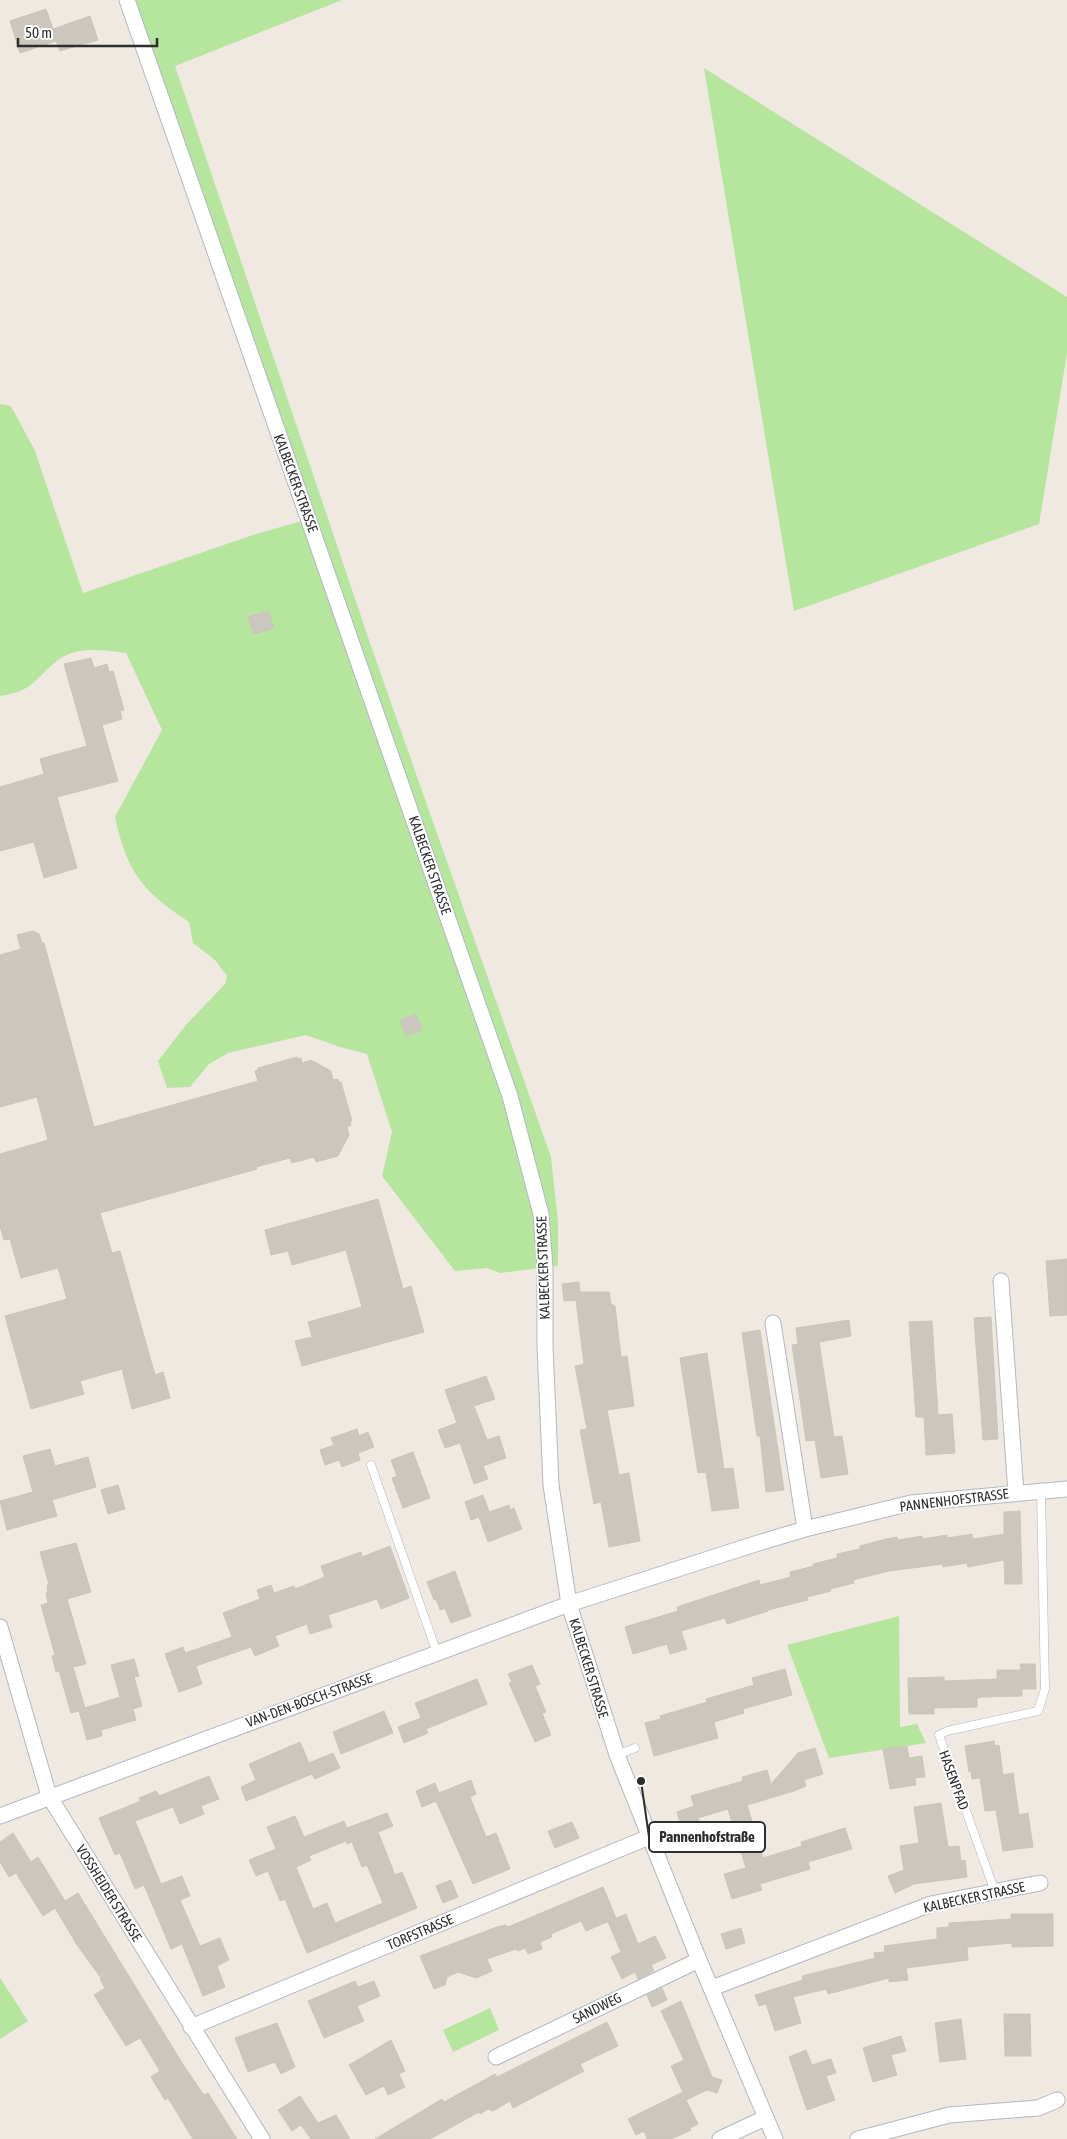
<svg xmlns="http://www.w3.org/2000/svg" width="1067" height="2139" font-family="'Asap Condensed',sans-serif">
	<rect width="100%" height="100%" fill="#efe9e1"/>
	<path fill="#b6e59e" d="M 127,0 L 342,0 L 175,66 L 371,646 L 551,1157 L 558,1222 L 558,1266 L 500,1273 L 487,1268 L 455,1271 L 382,1176 L 392,1132 L 367,1054 L 340,1047 L 306,1035 L 228,1053 L 209,1064 L 190,1087 L 167,1088 L 158,1061 L 185,1026 L 225,984 L 227,976 L 215,960 L 193,943 L 189,922 C 142,891 127,872 115,817 L 162,730 L 126,653 C 105,650 76,646 58,660 C 34,679 34,691 0,696 L 0,404 L 11,406 L 35,451 L 83,593 L 256,534 L 309,519 Z
		M 704,68 L 1067,297 L 1067,353 L 1039,524 L 794,611 Z
		M 899,1616 L 900,1727 L 917,1724 L 926,1743 L 829,1758 L 787,1645 Z
		M 0,1978 L 28,2021 L 0,2039 Z
		M 490,2008 L 499,2030 L 453,2052 L 443,2030 Z"/>
	<path fill="#cbc7bf" stroke="#cbc5ba" fill-rule="evenodd" d="M 46,9 L 53,29 L 90,16 L 98,40 L 60,51 L 56,41 L 20,53 L 10,21 Z
		M 268,611 L 274,628 L 254,634 L 248,617 Z
		M 91,658 L 94,668 L 107,664 L 109,672 L 113,671 L 124,710 L 120,711 L 122,719 L 102,725 L 118,781 L 57,797 L 77,868 L 44,878 L 34,842 L 0,851 L 0,787 L 44,774 L 40,759 L 87,746 L 64,664 Z
		M 33,931 L 39,934 L 42,943 L 44,943 L 94,1127 L 258,1081 L 255,1071 L 258,1070 L 258,1068 L 297,1057 L 297,1059 L 301,1058 L 302,1063 L 311,1060 L 331,1071 L 333,1080 L 338,1079 L 339,1082 L 341,1082 L 352,1121 L 350,1122 L 351,1125 L 347,1127 L 349,1135 L 338,1156 L 316,1162 L 314,1157 L 292,1163 L 290,1158 L 256,1167 L 257,1169 L 100,1213 L 112,1253 L 120,1251 L 155,1375 L 163,1372 L 170,1398 L 132,1409 L 122,1369 L 80,1381 L 84,1394 L 31,1409 L 5,1316 L 67,1299 L 58,1268 L 21,1278 L 10,1239 L 4,1240 L 0,1226 L 0,1154 L 48,1140 L 37,1097 L 0,1107 L 0,955 L 21,949 L 17,935 Z
		M 416,1014 L 422,1030 L 406,1036 L 400,1020 Z
		M 378,1199 L 403,1289 L 411,1286 L 424,1332 L 302,1366 L 295,1341 L 312,1337 L 308,1322 L 362,1307 L 346,1250 L 292,1265 L 288,1251 L 271,1255 L 265,1230 Z
		M 1067,1259 L 1067,1315 L 1050,1316 L 1046,1261 Z
		M 579,1282 L 580,1292 L 609,1292 L 611,1304 L 615,1306 L 621,1357 L 627,1356 L 634,1406 L 607,1410 L 619,1475 L 629,1473 L 640,1541 L 609,1547 L 601,1502 L 594,1504 L 580,1430 L 587,1429 L 575,1366 L 584,1364 L 576,1300 L 564,1301 L 562,1284 Z
		M 991,1317 L 998,1439 L 983,1440 L 974,1318 Z
		M 849,1320 L 851,1336 L 819,1342 L 834,1437 L 842,1436 L 848,1474 L 821,1478 L 815,1440 L 806,1441 L 792,1345 L 798,1344 L 796,1328 Z
		M 932,1321 L 938,1415 L 952,1414 L 955,1453 L 926,1455 L 924,1417 L 916,1417 L 909,1322 Z
		M 760,1330 L 784,1490 L 766,1492 L 760,1436 L 757,1436 L 742,1333 Z
		M 707,1353 L 724,1469 L 733,1468 L 739,1508 L 712,1511 L 706,1472 L 698,1473 L 680,1358 Z
		M 486,1376 L 495,1399 L 474,1406 L 487,1440 L 499,1436 L 506,1458 L 483,1466 L 488,1479 L 474,1484 L 460,1443 L 445,1448 L 438,1430 L 457,1423 L 445,1390 Z
		M 357,1429 L 359,1436 L 368,1432 L 374,1447 L 358,1453 L 360,1460 L 342,1467 L 339,1460 L 325,1465 L 320,1450 L 334,1445 L 331,1438 Z
		M 50,1449 L 55,1466 L 88,1457 L 96,1487 L 52,1500 L 57,1516 L 7,1530 L 0,1501 L 33,1492 L 23,1456 Z
		M 413,1452 L 430,1498 L 403,1508 L 392,1478 L 397,1476 L 391,1460 Z
		M 118,1485 L 125,1509 L 108,1514 L 101,1490 Z
		M 483,1495 L 489,1512 L 509,1505 L 510,1510 L 514,1508 L 522,1529 L 488,1542 L 479,1517 L 471,1520 L 465,1502 Z
		M 1020,1511 L 1022,1584 L 1005,1584 L 1004,1560 L 968,1567 L 967,1563 L 943,1567 L 943,1564 L 889,1571 L 853,1580 L 854,1583 L 830,1589 L 831,1591 L 807,1597 L 808,1600 L 768,1610 L 768,1611 L 727,1624 L 725,1618 L 681,1631 L 687,1649 L 670,1654 L 667,1644 L 633,1654 L 625,1627 L 678,1611 L 677,1607 L 759,1580 L 760,1585 L 791,1577 L 790,1572 L 814,1566 L 813,1564 L 837,1558 L 837,1554 L 860,1549 L 860,1546 L 886,1539 L 897,1537 L 898,1540 L 922,1536 L 923,1539 L 947,1535 L 947,1538 L 972,1534 L 973,1539 L 1004,1534 L 1004,1512 Z
		M 76,1543 L 91,1592 L 67,1599 L 86,1664 L 73,1667 L 85,1708 L 120,1697 L 111,1665 L 134,1659 L 139,1676 L 134,1677 L 142,1706 L 133,1709 L 136,1720 L 101,1730 L 102,1736 L 87,1740 L 79,1711 L 71,1713 L 59,1671 L 56,1672 L 52,1656 L 55,1655 L 41,1605 L 48,1603 L 46,1593 L 48,1592 L 47,1585 L 49,1585 L 40,1552 Z
		M 390,1546 L 409,1598 L 381,1609 L 377,1599 L 328,1615 L 332,1627 L 310,1634 L 307,1624 L 275,1636 L 279,1646 L 255,1656 L 251,1647 L 196,1666 L 202,1684 L 179,1692 L 165,1654 L 183,1647 L 185,1653 L 232,1637 L 223,1613 L 260,1599 L 257,1590 L 271,1585 L 274,1593 L 294,1586 L 295,1589 L 325,1577 L 321,1566 L 361,1552 L 362,1557 Z
		M 455,1571 L 471,1616 L 451,1623 L 445,1608 L 440,1610 L 436,1599 L 434,1600 L 427,1582 Z
		M 1020,1664 L 1035,1664 L 1036,1689 L 1022,1689 L 1022,1696 L 981,1697 L 977,1698 L 977,1707 L 934,1708 L 934,1714 L 909,1714 L 908,1678 L 944,1677 L 944,1681 L 997,1679 L 997,1670 L 1021,1670 Z
		M 532,1665 L 540,1684 L 535,1686 L 546,1712 L 542,1713 L 551,1735 L 535,1742 L 509,1683 L 512,1682 L 508,1674 Z
		M 785,1669 L 792,1695 L 743,1709 L 744,1713 L 714,1722 L 718,1738 L 654,1756 L 645,1723 L 661,1719 L 660,1716 L 707,1702 L 706,1699 L 713,1697 L 754,1685 L 752,1678 Z
		M 477,1679 L 487,1704 L 426,1729 L 428,1733 L 404,1743 L 398,1727 L 421,1718 L 415,1703 Z
		M 384,1711 L 393,1733 L 341,1754 L 333,1732 Z
		M 994,1741 L 995,1746 L 999,1745 L 1003,1775 L 1013,1773 L 1019,1815 L 1028,1813 L 1033,1847 L 1003,1851 L 996,1810 L 985,1811 L 980,1778 L 972,1779 L 971,1771 L 969,1772 L 965,1746 Z
		M 300,1742 L 309,1763 L 333,1753 L 340,1768 L 315,1779 L 312,1774 L 246,1801 L 241,1787 L 256,1780 L 249,1764 Z
		M 907,1746 L 909,1758 L 922,1756 L 925,1777 L 915,1778 L 916,1785 L 890,1789 L 883,1749 Z
		M 815,1748 L 823,1774 L 804,1780 L 806,1786 L 794,1791 L 747,1805 L 763,1858 L 802,1846 L 801,1842 L 845,1828 L 852,1849 L 808,1862 L 810,1869 L 760,1884 L 762,1890 L 732,1899 L 724,1874 L 746,1868 L 728,1809 L 698,1818 L 702,1832 L 684,1837 L 677,1812 L 694,1806 L 691,1796 L 743,1781 L 742,1777 L 767,1770 L 771,1784 L 798,1753 Z
		M 209,1776 L 219,1799 L 201,1806 L 204,1814 L 180,1824 L 173,1807 L 135,1821 L 161,1884 L 182,1876 L 190,1896 L 180,1900 L 200,1946 L 220,1938 L 229,1960 L 217,1966 L 225,1987 L 203,1996 L 182,1944 L 171,1949 L 144,1885 L 135,1889 L 120,1853 L 115,1855 L 99,1818 L 141,1801 L 139,1798 L 156,1791 L 159,1796 Z
		M 471,1780 L 476,1794 L 470,1797 L 486,1837 L 496,1833 L 510,1869 L 473,1884 L 436,1801 L 422,1807 L 416,1791 L 435,1783 L 439,1793 Z
		M 941,1803 L 948,1847 L 959,1846 L 961,1861 L 965,1860 L 967,1877 L 914,1884 L 895,1893 L 888,1876 L 904,1870 L 900,1846 L 919,1843 L 914,1807 Z
		M 387,1813 L 393,1826 L 378,1832 L 395,1875 L 402,1872 L 417,1908 L 307,1953 L 285,1899 L 280,1901 L 268,1871 L 256,1876 L 249,1860 L 276,1849 L 267,1827 L 295,1816 L 304,1837 L 344,1821 L 347,1828 ZM 346,1841 L 347,1844 L 352,1842 L 362,1867 L 367,1865 L 383,1903 L 335,1923 L 327,1903 L 313,1909 L 296,1867 L 311,1860 L 309,1856 Z
		M 572,1822 L 579,1838 L 555,1848 L 548,1831 Z
		M 13,1833 L 31,1862 L 38,1857 L 65,1901 L 78,1893 L 184,2066 L 204,2095 L 208,2093 L 237,2139 L 193,2139 L 168,2098 L 165,2100 L 151,2077 L 160,2071 L 140,2038 L 126,2046 L 94,1995 L 105,1988 L 100,1979 L 101,1978 L 77,1945 L 55,1908 L 43,1916 L 16,1873 L 9,1877 L 0,1862 L 0,1842 Z
		M 451,1880 L 458,1897 L 443,1903 L 436,1886 Z
		M 603,1887 L 616,1918 L 586,1931 L 581,1921 L 551,1934 L 552,1937 L 540,1942 L 542,1949 L 528,1954 L 525,1948 L 518,1951 L 516,1949 L 487,1959 L 492,1971 L 476,1978 L 458,1972 L 447,1977 L 445,1985 L 434,1989 L 420,1956 L 497,1927 L 506,1925 L 508,1927 Z
		M 626,1914 L 638,1944 L 655,1936 L 666,1958 L 651,1965 L 654,1971 L 638,1979 L 635,1972 L 622,1979 L 611,1957 L 621,1952 L 608,1922 Z
		M 1011,1914 L 1053,1914 L 1053,1946 L 1012,1947 L 1012,1943 L 967,1947 L 968,1960 L 906,1968 L 908,1980 L 889,1982 L 889,1978 L 828,1994 L 826,1989 L 793,1997 L 801,2023 L 775,2031 L 766,2004 L 759,2006 L 755,1995 L 803,1980 L 802,1976 L 875,1958 L 874,1953 L 885,1952 L 884,1946 L 937,1939 L 937,1928 L 949,1927 L 949,1923 L 1011,1919 Z
		M 741,1928 L 745,1943 L 726,1949 L 721,1934 Z
		M 355,1981 L 358,1987 L 374,1981 L 380,1996 L 357,2006 L 364,2021 L 324,2038 L 308,2001 Z
		M 662,1988 L 667,2000 L 652,2007 L 647,1995 Z
		M 681,2001 L 712,2077 L 722,2080 L 717,2093 L 707,2090 L 686,2100 L 698,2124 L 690,2128 L 691,2130 L 672,2139 L 647,2139 L 644,2131 L 636,2135 L 628,2119 L 683,2092 L 671,2066 L 684,2060 L 661,2011 Z
		M 1004,2014 L 1030,2014 L 1031,2056 L 1005,2056 Z
		M 961,2019 L 966,2059 L 940,2062 L 935,2023 Z
		M 607,2022 L 618,2046 L 580,2064 L 584,2071 L 513,2108 L 510,2101 L 493,2111 L 488,2109 L 480,2114 L 479,2112 L 430,2139 L 375,2139 L 442,2099 L 444,2102 L 495,2074 L 497,2077 Z
		M 277,2023 L 295,2067 L 281,2074 L 275,2062 L 248,2072 L 235,2038 Z
		M 901,2036 L 906,2051 L 891,2055 L 897,2075 L 873,2082 L 863,2048 Z
		M 391,2040 L 405,2071 L 399,2074 L 405,2087 L 388,2095 L 384,2086 L 366,2095 L 349,2065 Z
		M 806,2050 L 812,2065 L 831,2059 L 836,2073 L 826,2076 L 835,2100 L 807,2110 L 789,2057 Z
		M 300,2096 L 318,2123 L 336,2115 L 350,2139 L 311,2139 L 301,2125 L 292,2131 L 278,2110 Z"/>
	<g fill="none" stroke-linecap="round" stroke-linejoin="round">
		<g stroke="#b4b7c1" stroke-width="9">
			<path id="service" d="M 371,1465 L 437,1653
				M 617,1755 L 635,1748
				M 649,1837 L 667,1830
				M 995,1892 L 939,1735 L 947,1731 L 1038,1711 L 1045,1689 L 1041,1491"/>
		</g>
		<g stroke="#b4b7c1" stroke-width="17">
			<path id="minor" d="M 127,0 L 510,1096 L 541,1214 L 545,1268 L 545,1346 L 551,1485 L 569,1604 L 617,1755 L 699,1960 L 775,2139
				M 1001,1281 L 1016,1493
				M 773,1323 L 805,1529
				M 0,1627 L 49,1796 L 262,2139
				M 0,1816 L 569,1604 L 755,1544 L 805,1529 L 911,1503 L 1067,1489
				M 712,1988 L 931,1904 L 1040,1883
				M 191,2027 L 649,1837
				M 496,2057 L 699,1960
				M 720,2139 L 765,2118
				M 858,2139 L 949,2115 L 1038,2108 L 1057,2100"/>
		</g>
		<use href="#service" stroke="#fff" stroke-width="8"/>
		<use href="#minor" stroke="#fff" stroke-width="15"/>
	</g>
	<g text-anchor="middle" stroke-width="4" stroke-linejoin="round" paint-order="stroke">
		<g font-size="14" fill="#2e2e2e" stroke="#fff">
			<text transform="translate(296 483) rotate(70)" y="5">KALBECKER STRASSE</text>
			<text transform="translate(430 865) rotate(71)" y="5">KALBECKER STRASSE</text>
			<text transform="translate(543 1268) rotate(-92)" y="5">KALBECKER STRASSE</text>
			<text transform="translate(954 1500) rotate(-7)" y="5">PANNENHOFSTRASSE</text>
			<text transform="translate(589 1668) rotate(73)" y="5">KALBECKER STRASSE</text>
			<text transform="translate(309 1700) rotate(-20)" y="5">VAN-DEN-BOSCH-STRASSE</text>
			<text transform="translate(954 1780) rotate(70)" y="5">HASENPFAD</text>
			<text transform="translate(109 1893) rotate(58)" y="5">VOSSHEIDER STRASSE</text>
			<text transform="translate(974 1897) rotate(-12)" y="5">KALBECKER STRASSE</text>
			<text transform="translate(420 1932) rotate(-23)" y="5">TORFSTRASSE</text>
			<text transform="translate(597 2008) rotate(-26)" y="5">SANDWEG</text>
		</g>
	</g>
	<path fill="none" stroke="#2e2e2e" stroke-width="2" d="M641 1781L649 1837"/>
	<circle fill="#2e2e2e" stroke="#fff" stroke-width="2" cx="641" cy="1781" r="5"/>
	<rect fill="#fff" stroke="#2e2e2e" stroke-width="2" x="649" y="1822" width="116" height="30" rx="5"/>
	<g font-size="15" text-anchor="middle" font-weight="bold" fill="#2e2e2e">
		<text x="707" y="1842">Pannenhofstraße</text>
	</g>
	<path d="M18 38v8h139v-8" fill="none" stroke="#2e2e2e" stroke-width="2.5"/>
	<text x="25" y="38" font-size="15" fill="#2e2e2e" stroke="#ffffff" stroke-width="4" paint-order="stroke">50 m</text>
</svg>
